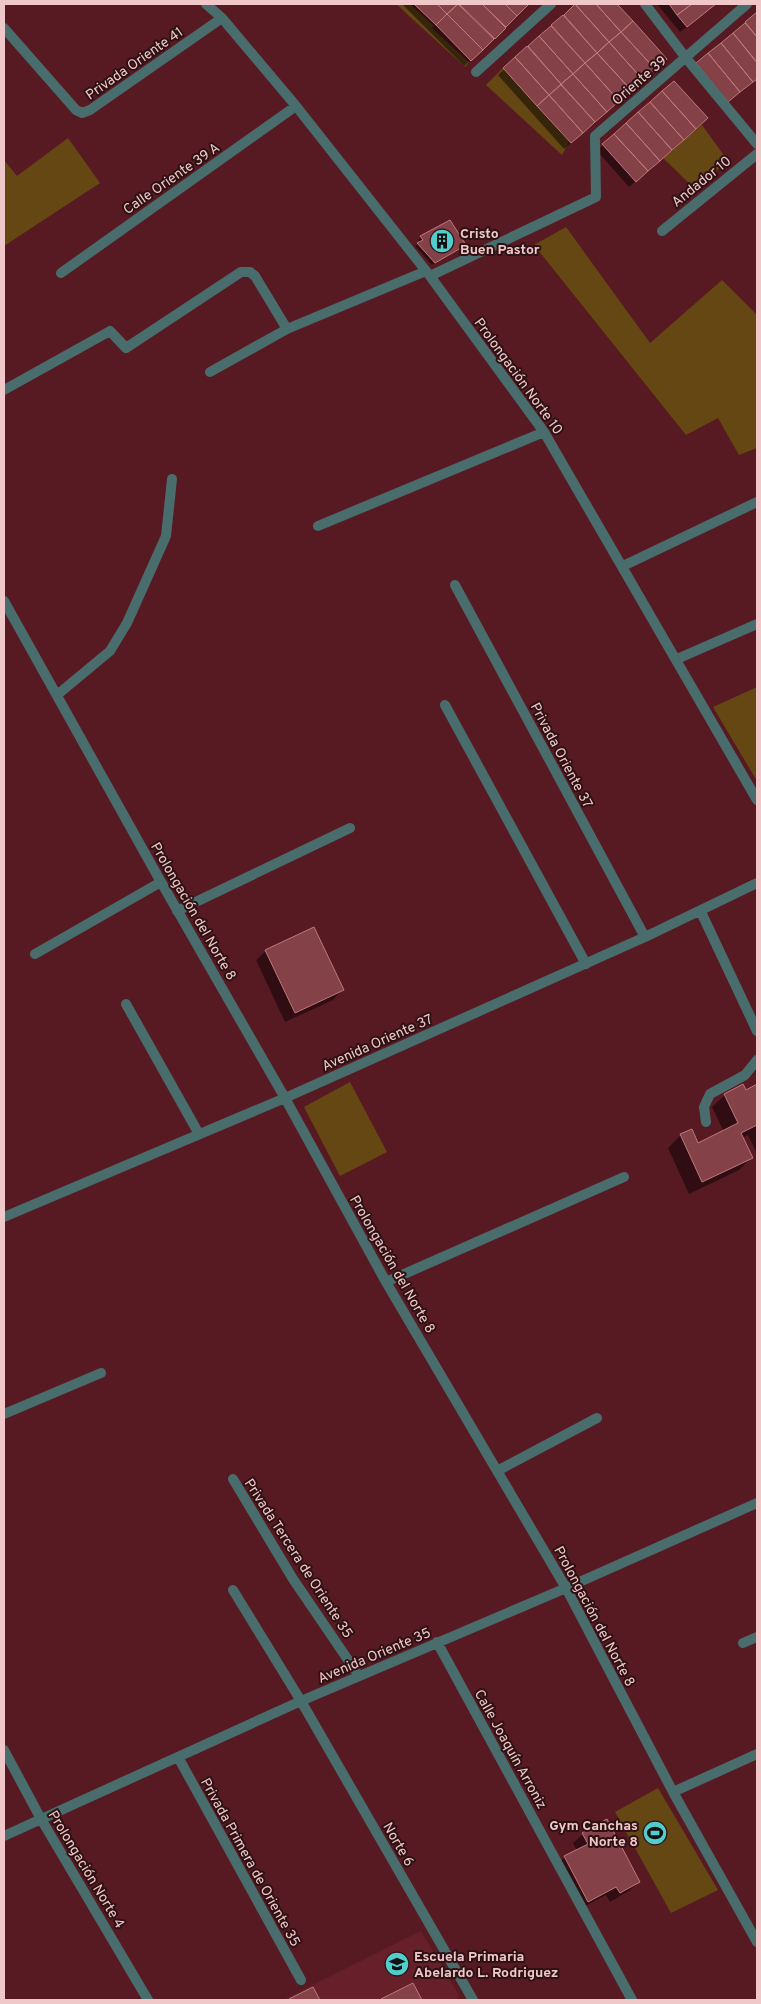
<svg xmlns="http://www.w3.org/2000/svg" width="761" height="2004" font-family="Overpass,sans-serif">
	<rect width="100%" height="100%" fill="#581a22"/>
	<path fill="#67202a" d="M 421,1931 L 460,1997 L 454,2000 L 283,2000 Z"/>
	<path fill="#654713" d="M 396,4 L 410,4 L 434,26 L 432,28 L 469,62 L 465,67 Z
		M 503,68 L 569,142 L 562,155 L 486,85 Z
		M 702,125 L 728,161 L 695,189 L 663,158 Z
		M 68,138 L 100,183 L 4,246 L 4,160 L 17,176 Z
		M 566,227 L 650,343 L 722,280 L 757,315 L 757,448 L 739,455 L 718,418 L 686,435 L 534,245 Z
		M 757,687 L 757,781 L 713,707 Z
		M 350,1082 L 387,1152 L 340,1176 L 304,1107 Z
		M 658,1788 L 718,1890 L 671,1913 L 615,1812 Z"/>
	<path fill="#0007" d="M 402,4 L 528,4 L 464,66 Z
		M 578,4 L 616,4 L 665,59 L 564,149 L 498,75 Z
		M 657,4 L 717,4 L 680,32 Z
		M 757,14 L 757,78 L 721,107 L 697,64 Z
		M 700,125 L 629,187 L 597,151 L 603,145 Z
		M 421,237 L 464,245 L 432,265 L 415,246 L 420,242 L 418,240 Z
		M 266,951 L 342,990 L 333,1000 L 285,1022 L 256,960 Z
		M 757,1086 L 757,1154 L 748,1135 L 742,1138 L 751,1158 L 739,1170 L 689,1194 L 668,1148 L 681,1135 L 698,1144 L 724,1132 L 712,1107 L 725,1095 L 745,1091 Z
		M 583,1834 L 639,1882 L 629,1891 L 610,1902 L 606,1895 L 578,1910 L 555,1867 L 564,1858 L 577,1851 L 573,1843 Z"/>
	<path fill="#844147" stroke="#c0787c" d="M 414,4 L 437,4 L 447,14 L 436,25 Z
		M 437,4 L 458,4 L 447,14 Z
		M 458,4 L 494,39 L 483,50 L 447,14 Z
		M 459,4 L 482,4 L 506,28 L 495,39 Z
		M 482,4 L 505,4 L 517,16 L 506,27 Z
		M 505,4 L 527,4 L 528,5 L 517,16 Z
		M 575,4 L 609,42 L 597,53 L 564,15 Z
		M 575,4 L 596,4 L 621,32 L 609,42 Z
		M 596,4 L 617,4 L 633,21 L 621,32 Z
		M 669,4 L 692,4 L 677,15 Z
		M 692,4 L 716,4 L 687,27 L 677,15 Z
		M 757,12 L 757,37 L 745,22 Z
		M 447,14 L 483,50 L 471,61 L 436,25 Z
		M 563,15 L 597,53 L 585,63 L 551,25 Z
		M 633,21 L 667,59 L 655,69 L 621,32 Z
		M 745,23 L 757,37 L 757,62 L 733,33 Z
		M 551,26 L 585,63 L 573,74 L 539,36 Z
		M 621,32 L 655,69 L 643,80 L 609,42 Z
		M 733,33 L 757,63 L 757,79 L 753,82 L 721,43 Z
		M 539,36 L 573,74 L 561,84 L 528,46 Z
		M 609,42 L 643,80 L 631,90 L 597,53 Z
		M 721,43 L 753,82 L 740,92 L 708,53 Z
		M 527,46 L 561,84 L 549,95 L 515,57 Z
		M 597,53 L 631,90 L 619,101 L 585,63 Z
		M 708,53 L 740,92 L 728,102 L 696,63 Z
		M 515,57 L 549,95 L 537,106 L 503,68 Z
		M 585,63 L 619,101 L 607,112 L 573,74 Z
		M 573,74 L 607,112 L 595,122 L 561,84 Z
		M 674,81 L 708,118 L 696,129 L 662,91 Z
		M 561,85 L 595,122 L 583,133 L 549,95 Z
		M 662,91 L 696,129 L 684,140 L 650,102 Z
		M 549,95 L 583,133 L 571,143 L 537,106 Z
		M 650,102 L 684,140 L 672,150 L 638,112 Z
		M 638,112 L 672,150 L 660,161 L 626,123 Z
		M 626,123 L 660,161 L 648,171 L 614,134 Z
		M 614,134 L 648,171 L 636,182 L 602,144 Z
		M 450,220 L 466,245 L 435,263 L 417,243 L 423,240 L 420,236 Z
		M 314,927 L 344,990 L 295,1013 L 265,950 Z
		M 743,1084 L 746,1090 L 757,1084 L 757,1125 L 741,1133 L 753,1158 L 702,1182 L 680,1134 L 692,1129 L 698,1143 L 738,1123 L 724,1094 Z
		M 607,1819 L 640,1882 L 620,1893 L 616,1887 L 588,1902 L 564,1856 L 588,1844 L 582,1833 Z
		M 413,1983 L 422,2000 L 381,2000 L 381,1999 Z
		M 313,1987 L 320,2000 L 289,2000 L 289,1999 Z"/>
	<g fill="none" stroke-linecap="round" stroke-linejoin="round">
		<path stroke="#496d6d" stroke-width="10" d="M 206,4 L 222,18 L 296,106 L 430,276 L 544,432 L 757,800
			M 645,4 L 686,58 L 757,144
			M 4,28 L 76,110 L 82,113 L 90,110 L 222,18
			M 476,72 L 551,4
			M 662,231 L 757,154
			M 61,273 L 296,106
			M 430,276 L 596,197 L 595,136 L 747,4
			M 210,372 L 287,329 L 426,271
			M 4,390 L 110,331 L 126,348 L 241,272 L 250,272 L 255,276 L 287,329
			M 318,526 L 544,432
			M 623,566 L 757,502
			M 455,585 L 645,937
			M 4,601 L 161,882 L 285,1098 L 386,1282 L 566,1588 L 673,1792 L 757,1942
			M 677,659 L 757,624
			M 57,695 L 110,651 L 127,623 L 166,536 L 172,479
			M 445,705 L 586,964
			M 177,911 L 350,828
			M 701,912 L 757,1031
			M 35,954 L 161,882
			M 126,1004 L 199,1134
			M 706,1122 L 704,1107 L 710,1094 L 745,1075 L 757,1060
			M 4,1217 L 285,1098 L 645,937 L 757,883
			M 386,1282 L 624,1177
			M 4,1414 L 101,1373
			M 497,1471 L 597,1418
			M 233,1479 L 293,1579 L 359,1676
			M 233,1590 L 301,1701 L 473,2000
			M 437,1642 L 632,2000
			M 743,1643 L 757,1637
			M 4,1750 L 41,1819 L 148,2000
			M 178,1757 L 301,1980
			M 673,1792 L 757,1754
			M 4,1836 L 301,1701 L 566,1588 L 757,1503"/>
	</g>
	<defs>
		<g id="building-disc" transform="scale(1.25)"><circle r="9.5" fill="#52cdce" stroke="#2d1113"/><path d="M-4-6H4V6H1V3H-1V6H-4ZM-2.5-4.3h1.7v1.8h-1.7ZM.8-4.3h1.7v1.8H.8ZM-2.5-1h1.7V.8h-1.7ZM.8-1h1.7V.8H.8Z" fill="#111"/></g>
		<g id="stadium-disc" transform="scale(1.25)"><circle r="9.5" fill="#52cdce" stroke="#2d1113"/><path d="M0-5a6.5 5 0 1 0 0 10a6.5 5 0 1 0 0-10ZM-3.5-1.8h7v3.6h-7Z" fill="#111"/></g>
		<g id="school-disc" transform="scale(1.25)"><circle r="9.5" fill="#52cdce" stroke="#2d1113"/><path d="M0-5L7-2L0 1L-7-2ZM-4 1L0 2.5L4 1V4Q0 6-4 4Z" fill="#111"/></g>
	</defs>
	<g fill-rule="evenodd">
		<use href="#building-disc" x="442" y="241"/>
		<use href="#stadium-disc" x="655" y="1833"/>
		<use href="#school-disc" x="397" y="1964"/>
	</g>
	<g text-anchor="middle" stroke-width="4" stroke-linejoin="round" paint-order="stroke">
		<g font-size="14" fill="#f0c8c9" stroke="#2d1113">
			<text transform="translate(134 63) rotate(-35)" y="5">Privada Oriente 41</text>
			<text transform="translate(639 80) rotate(-41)" y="5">Oriente 39</text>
			<text transform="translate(171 178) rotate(-35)" y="5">Calle Oriente 39 A</text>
			<text transform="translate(701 181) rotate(-39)" y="5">Andador 10</text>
			<text transform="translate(519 376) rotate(54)" y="5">Prolongación Norte 10</text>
			<text transform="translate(562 755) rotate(62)" y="5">Privada Oriente 37</text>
			<text transform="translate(194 911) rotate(60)" y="5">Prolongación del Norte 8</text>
			<text transform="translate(377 1042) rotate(-24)" y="5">Avenida Oriente 37</text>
			<text transform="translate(393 1264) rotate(60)" y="5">Prolongación del Norte 8</text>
			<text transform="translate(299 1558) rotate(57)" y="5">Privada Tercera de Oriente 35</text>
			<text transform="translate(595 1616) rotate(62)" y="5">Prolongación del Norte 8</text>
			<text transform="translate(374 1655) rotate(-23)" y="5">Avenida Oriente 35</text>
			<text transform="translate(511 1749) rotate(61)" y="5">Calle Joaquín Arroniz</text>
			<text transform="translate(399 1844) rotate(60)" y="5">Norte 6</text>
			<text transform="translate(251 1862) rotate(61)" y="5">Privada Primera de Oriente 35</text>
			<text transform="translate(87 1869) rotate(59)" y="5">Prolongación Norte 4</text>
		</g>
		<g font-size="14" font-weight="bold" fill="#f0c8c9" stroke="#2d1113" text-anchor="start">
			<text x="460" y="238">Cristo<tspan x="460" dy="16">Buen Pastor</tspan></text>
			<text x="638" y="1830" text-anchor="end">Gym Canchas<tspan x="638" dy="16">Norte 8</tspan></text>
			<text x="414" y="1961">Escuela Primaria<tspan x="414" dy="16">Abelardo L. Rodriguez</tspan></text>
		</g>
	</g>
	<rect width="761" height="2004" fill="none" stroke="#f0c8c9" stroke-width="10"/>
</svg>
